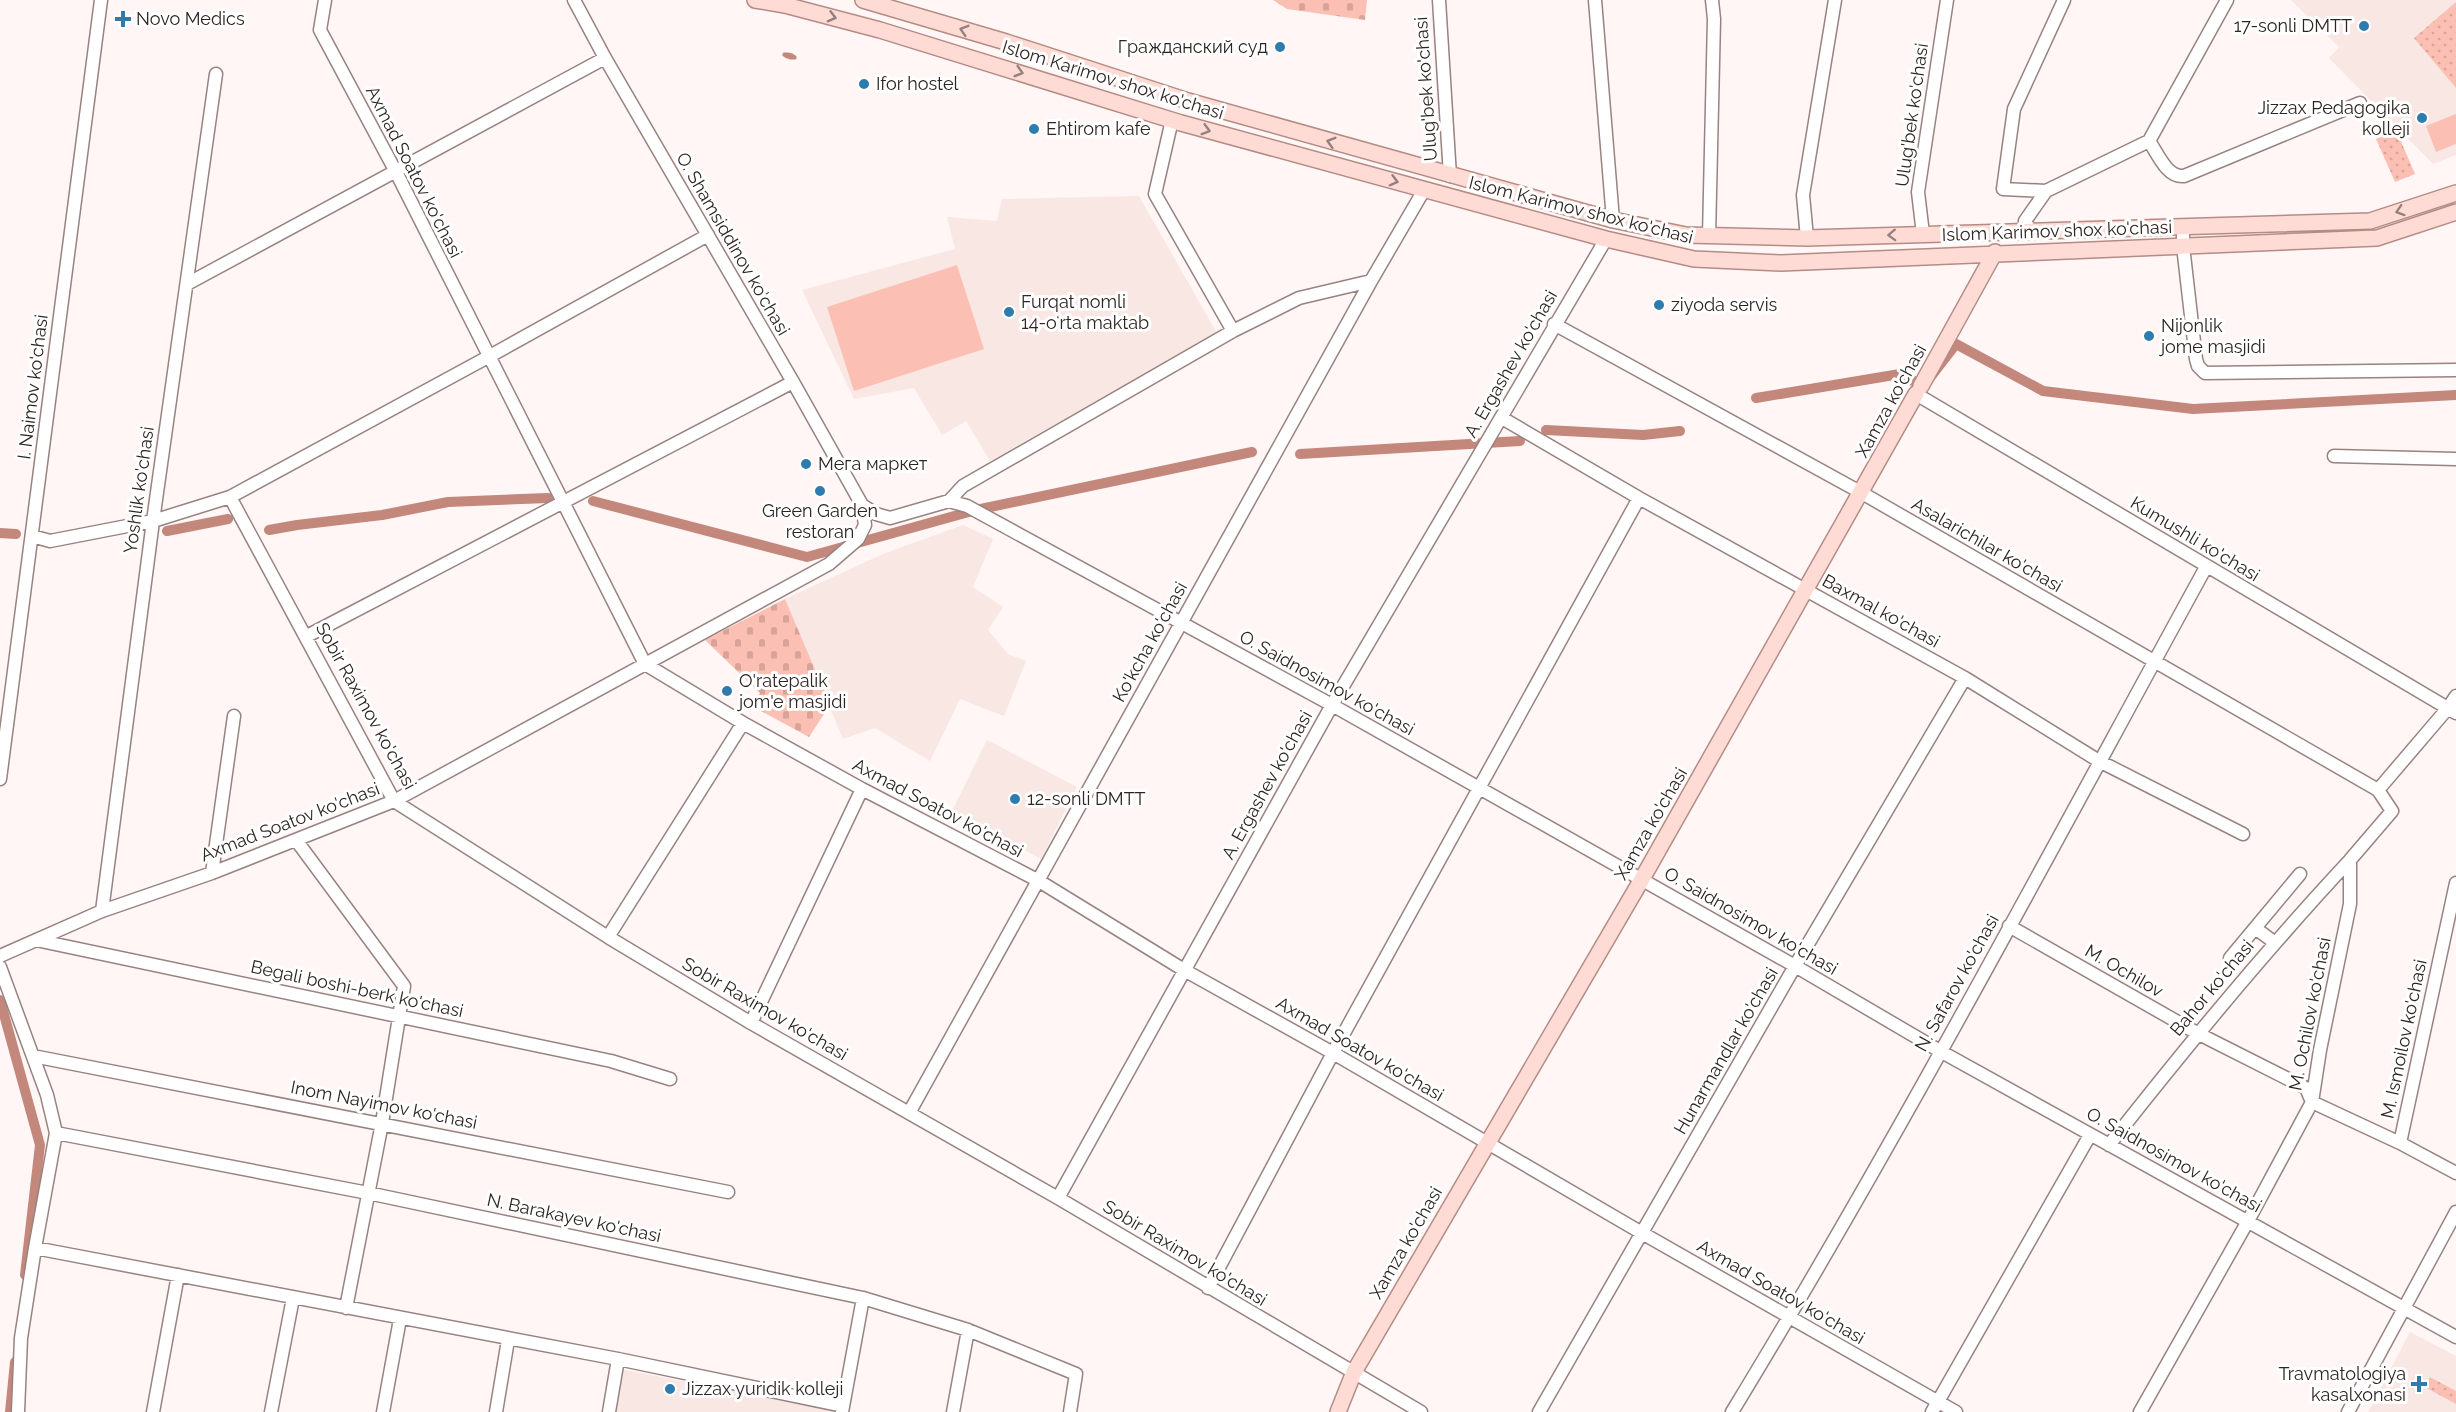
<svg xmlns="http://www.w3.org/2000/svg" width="2456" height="1412" font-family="Raleway,sans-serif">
	<defs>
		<pattern id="grass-dots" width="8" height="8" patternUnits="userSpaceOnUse" patternTransform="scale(1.5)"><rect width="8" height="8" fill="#fcbfb3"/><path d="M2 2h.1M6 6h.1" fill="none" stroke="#d8a49a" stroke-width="1.8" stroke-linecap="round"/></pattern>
		<pattern id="cemetery-stones" width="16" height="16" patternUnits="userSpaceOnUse" patternTransform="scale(1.5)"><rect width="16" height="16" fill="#fcbfb3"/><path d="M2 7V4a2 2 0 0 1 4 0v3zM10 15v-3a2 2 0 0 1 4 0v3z" fill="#d8a49a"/></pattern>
	</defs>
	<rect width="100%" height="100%" fill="#fff6f5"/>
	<path fill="#f9e7e3" d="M 2291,0 L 2456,0 L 2456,155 L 2433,164 L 2329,58 L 2339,47 Z
		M 1139,196 L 1218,335 L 1092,403 L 990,461 L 966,421 L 942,435 L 914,388 L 854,399 L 802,290 L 955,249 L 947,217 L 997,221 L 1002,199 Z
		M 963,525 L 993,539 L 973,587 L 1003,607 L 988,630 L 1008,654 L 1026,661 L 1004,716 L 960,699 L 930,761 L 875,728 L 843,739 L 785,599 L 883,554 Z
		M 987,740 L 1077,787 L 1041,859 L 952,811 Z
		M 2410,1332 L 2456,1356 L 2456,1412 L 2368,1412 Z
		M 620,1369 L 826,1409 L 829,1412 L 615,1412 Z"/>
	<path fill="url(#grass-dots)" d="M 2456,2 L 2456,88 L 2414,38 Z
		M 2396,130 L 2415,174 L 2395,182 L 2376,139 Z
		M 2430,1377 L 2456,1391 L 2456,1404 L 2425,1387 Z"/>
	<path fill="url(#cemetery-stones)" d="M 1273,0 L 1367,0 L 1365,20 L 1287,9 Z
		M 785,599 L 830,705 L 809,737 L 752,706 L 760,693 L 705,640 Z"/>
	<path fill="#fcbfb3" d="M 2456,114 L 2456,144 L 2436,152 L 2426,126 Z
		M 957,265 L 984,349 L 854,391 L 827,307 Z"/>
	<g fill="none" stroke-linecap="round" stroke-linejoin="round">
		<path stroke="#c3877c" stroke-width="3" d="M 784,54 L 788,54 L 787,57 L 784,55 Z
			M 788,54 L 792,55 L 791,58 L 788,57 Z
			M 792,55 L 795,57 L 795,58 L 791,58 Z"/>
		<path stroke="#c3877c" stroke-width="10" d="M 1756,398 L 1900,374 L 1908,380 L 1926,383 L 1956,344 L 2043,391 L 2193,409 L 2456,395
			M 1546,430 L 1643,435 L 1680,431
			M 1300,454 L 1520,441
			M 593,501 L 807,557 L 976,510 L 1252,452
			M 269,530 L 297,525 L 382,515 L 448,502 L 548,498
			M 167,531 L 228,519
			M 0,533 L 16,534
			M 0,1000 L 40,1145 L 25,1275
			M 10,1412 L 15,1362"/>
		<g stroke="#978380" stroke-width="15">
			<path id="minor" d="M 325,0 L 320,30 L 396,172 L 645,664 L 743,723 L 862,789 L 1039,881 L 1184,970 L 1333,1053 L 1642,1233 L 1956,1412
				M 1439,0 L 1450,176
				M 1595,0 L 1613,220
				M 1172,120 L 1155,194 L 1233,331
				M 2149,141 C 2158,154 2167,178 2184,176 L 2360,103
				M 2046,191 L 2003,189 L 2014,109 L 2064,0
				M 2183,227 L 2183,246 L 2196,359 L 2198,366 L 2205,373 L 2456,370
				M 2034,231 L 2029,228 L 2025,221 L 2046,191 L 2149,141 L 2227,0
				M 1923,234 L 1918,192 L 1947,0
				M 1709,236 L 1714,19 L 1712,0
				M 1807,238 L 1803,195 L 1835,0
				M 187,284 L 605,58
				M 1554,324 L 1862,493 L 2378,790 L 2392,811 L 2350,860 L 2350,904 L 2320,1050 L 2312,1102 L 2248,1221 L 2140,1412
				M 1920,387 L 1916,394 L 2456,713
				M 1502,418 L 1639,498 L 1965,678 L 2099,761 L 2243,834
				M 2334,456 L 2456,459
				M 230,497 L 394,801 L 608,937 L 751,1023 L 1058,1198 L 1421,1412
				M 949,501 L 963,486 L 1233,331 L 1299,298 L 1371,281
				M 862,505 L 876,514 L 890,518 L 949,501 L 967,506 L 1332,705 L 1795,966 L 1940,1051 L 2456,1337
				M 32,536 L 50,541 L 153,521 L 230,497 L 488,357 L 708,235
				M 307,636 L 793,382
				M 0,779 L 101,0
				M 2378,790 L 2448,708 L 2456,696
				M 296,840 L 404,986 L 382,1123 L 346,1308
				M 212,873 L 234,716
				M 102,911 L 153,521 L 216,74
				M 2009,926 L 2197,1033 L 2306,1088 L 2312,1102 L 2400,1143 L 2456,883
				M 608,937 L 743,723
				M 36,940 L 611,1061 L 670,1079
				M 2274,942 L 2255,928 L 2300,874
				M 0,956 L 102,911 L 212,873 L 394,801 L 829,564 L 858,539 L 865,525 L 862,505 L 793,382 L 605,58 L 574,0
				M 2230,958 L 2255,928
				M 0,967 L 47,1095 L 56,1133 L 35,1248 L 21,1338 L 18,1412
				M 751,1023 L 862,789
				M 33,1056 L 728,1192
				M 909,1113 L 1371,281 L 1424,190
				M 56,1133 L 368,1193 L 863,1298 L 968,1330 L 1076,1374 L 1070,1412
				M 2400,1143 L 2456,1173
				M 2109,1145 C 2186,1047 2265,951 2350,860
				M 1058,1198 L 1332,705 L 1606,239
				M 35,1248 L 618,1359 L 843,1406
				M 1208,1288 L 1333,1053 L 1639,498
				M 153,1412 L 178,1275
				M 271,1412 L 293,1298
				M 383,1412 L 400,1319
				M 496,1412 L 508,1340
				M 609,1412 L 618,1359
				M 842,1412 L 863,1298
				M 953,1412 L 968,1330
				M 1539,1412 L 1795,966 L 1965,678
				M 1732,1412 C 1900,1136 2051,850 2206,567
				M 1932,1412 L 2090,1135
				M 2348,1412 L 2456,1212"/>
		</g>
		<g stroke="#b48c85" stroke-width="18">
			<path id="major" d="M 755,0 L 785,5 L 880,30 L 1181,123 L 1606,239 L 1694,259 L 1781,263 L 2377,238 L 2456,212
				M 863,0 L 1006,42 L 1188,101 L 1613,220 L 1686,235 L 1807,238 L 2370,221 L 2456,193
				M 1921,386 L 1995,252
				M 1338,1412 L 1354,1372 L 1642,879 L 1916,394"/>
		</g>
		<use href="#minor" stroke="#fff" stroke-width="12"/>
		<use href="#major" stroke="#fedcd5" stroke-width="15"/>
	</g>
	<defs><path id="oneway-chevron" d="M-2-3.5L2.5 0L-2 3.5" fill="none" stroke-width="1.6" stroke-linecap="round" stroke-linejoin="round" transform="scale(1.5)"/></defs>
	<g stroke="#96807c">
		<use href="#oneway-chevron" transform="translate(832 17) rotate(15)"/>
		<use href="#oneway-chevron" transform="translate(964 30) rotate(-163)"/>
		<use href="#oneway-chevron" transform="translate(1019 72) rotate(17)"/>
		<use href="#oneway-chevron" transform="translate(1206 130) rotate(16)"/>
		<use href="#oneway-chevron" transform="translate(1331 142) rotate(-164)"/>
		<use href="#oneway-chevron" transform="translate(1394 181) rotate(15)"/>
		<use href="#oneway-chevron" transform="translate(2400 211) rotate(162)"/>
		<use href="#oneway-chevron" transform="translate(1892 235) rotate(178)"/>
	</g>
	<g fill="#2e7cae" stroke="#fff" stroke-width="2">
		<path d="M120 10h6v6h6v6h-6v6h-6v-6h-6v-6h6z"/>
		<circle cx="2364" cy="26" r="6"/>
		<circle cx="1280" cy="47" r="6"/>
		<circle cx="864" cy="84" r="6"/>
		<circle cx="2422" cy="118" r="6"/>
		<circle cx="1034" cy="129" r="6"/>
		<circle cx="1659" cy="305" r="6"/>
		<circle cx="1009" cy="312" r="6"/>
		<circle cx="2149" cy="336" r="6"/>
		<circle cx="806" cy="464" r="6"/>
		<circle cx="820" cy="491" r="6"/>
		<circle cx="727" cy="691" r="6"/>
		<circle cx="1015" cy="799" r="6"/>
		<path d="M2416 1375h6v6h6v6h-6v6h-6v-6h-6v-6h6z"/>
		<circle cx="670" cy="1389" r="6"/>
	</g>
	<g text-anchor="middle" stroke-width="6" stroke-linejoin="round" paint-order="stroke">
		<g font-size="18" fill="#2d2524" stroke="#fff" text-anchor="start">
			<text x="136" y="25">Novo Medics</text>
			<text x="2352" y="32" text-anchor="end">17-sonli DMTT</text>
			<text x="1268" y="53" text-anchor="end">Гражданский суд</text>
			<text x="876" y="90">Ifor hostel</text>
			<text x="2410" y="114" text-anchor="end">Jizzax Pedagogika<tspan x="2410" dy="21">kolleji</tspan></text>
			<text x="1046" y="135">Ehtirom kafe</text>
			<text x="1021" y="308">Furqat nomli<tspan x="1021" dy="21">14-oʻrta maktab</tspan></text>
			<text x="1671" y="311">ziyoda servis</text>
			<text x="2161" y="332">Nijonlik<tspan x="2161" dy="21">jome masjidi</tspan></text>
			<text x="818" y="470">Мега маркет</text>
			<text x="820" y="517" text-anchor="middle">Green Garden<tspan x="820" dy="21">restoran</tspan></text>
			<text x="739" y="687">O'ratepalik<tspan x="739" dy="21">jom'e masjidi</tspan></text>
			<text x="1027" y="805">12-sonli DMTT</text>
			<text x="2406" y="1380" text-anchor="end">Travmatologiya<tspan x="2406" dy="21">kasalxonasi</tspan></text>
			<text x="682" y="1395">Jizzax yuridik kolleji</text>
		</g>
		<g font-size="18" fill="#2d2524" stroke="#fff">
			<text transform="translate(1113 80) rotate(17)" y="6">Islom Karimov shox ko'chasi</text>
			<text transform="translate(1426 89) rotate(-94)" y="6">Ulug'bek ko'chasi</text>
			<text transform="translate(1912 115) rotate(-82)" y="6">Ulug'bek ko'chasi</text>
			<text transform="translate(414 172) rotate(63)" y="6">Axmad Soatov ko'chasi</text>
			<text transform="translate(1581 210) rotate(14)" y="6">Islom Karimov shox ko'chasi</text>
			<text transform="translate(2057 231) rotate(-2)" y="6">Islom Karimov shox ko'chasi</text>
			<text transform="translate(733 244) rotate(60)" y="6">O. Shamsiddinov ko'chasi</text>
			<text transform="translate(1511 364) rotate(-60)" y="6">A. Ergashev ko'chasi</text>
			<text transform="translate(33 387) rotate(-83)" y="6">I. Naimov ko'chasi</text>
			<text transform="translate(1891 401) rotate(-61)" y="6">Xamza ko'chasi</text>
			<text transform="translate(139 490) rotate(-82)" y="6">Yoshlik ko'chasi</text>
			<text transform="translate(2195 539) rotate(31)" y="6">Kumushli ko'chasi</text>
			<text transform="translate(1987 545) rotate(30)" y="6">Asalarichilar ko'chasi</text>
			<text transform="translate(1881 611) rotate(29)" y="6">Baxmal ko'chasi</text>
			<text transform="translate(1150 642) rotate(-61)" y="6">Ko'kcha ko'chasi</text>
			<text transform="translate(1327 683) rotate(29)" y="6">O. Saidnosimov ko'chasi</text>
			<text transform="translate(366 706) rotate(61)" y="6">Sobir Raximov ko'chasi</text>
			<text transform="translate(1267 785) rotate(-61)" y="6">A. Ergashev ko'chasi</text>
			<text transform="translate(938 808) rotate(28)" y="6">Axmad Soatov ko'chasi</text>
			<text transform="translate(290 822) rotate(-21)" y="6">Axmad Soatov ko'chasi</text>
			<text transform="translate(1651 824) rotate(-60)" y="6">Xamza ko'chasi</text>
			<text transform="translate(1751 921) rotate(30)" y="6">O. Saidnosimov ko'chasi</text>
			<text transform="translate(2124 971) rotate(30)" y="6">M. Ochilov</text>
			<text transform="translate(1957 983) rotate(-61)" y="6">N. Safarov ko'chasi</text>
			<text transform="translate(2212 988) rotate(-50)" y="6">Bahor ko'chasi</text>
			<text transform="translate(357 989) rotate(12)" y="6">Begali boshi-berk ko'chasi</text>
			<text transform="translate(765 1009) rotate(30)" y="6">Sobir Raximov ko'chasi</text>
			<text transform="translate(2310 1014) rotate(-79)" y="6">M. Ochilov ko'chasi</text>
			<text transform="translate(2404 1039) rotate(-78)" y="6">M. Ismoilov ko'chasi</text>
			<text transform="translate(1360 1049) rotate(30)" y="6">Axmad Soatov ko'chasi</text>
			<text transform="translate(1726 1051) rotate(-60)" y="6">Hunarmandlar ko'chasi</text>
			<text transform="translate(384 1105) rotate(11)" y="6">Inom Nayimov ko'chasi</text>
			<text transform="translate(2174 1160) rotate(29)" y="6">O. Saidnosimov ko'chasi</text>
			<text transform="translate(574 1218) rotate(12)" y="6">N. Barakayev ko'chasi</text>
			<text transform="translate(1406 1243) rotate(-60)" y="6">Xamza ko'chasi</text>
			<text transform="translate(1185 1253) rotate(31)" y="6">Sobir Raximov ko'chasi</text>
			<text transform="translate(1781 1292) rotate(30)" y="6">Axmad Soatov ko'chasi</text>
		</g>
	</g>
</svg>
